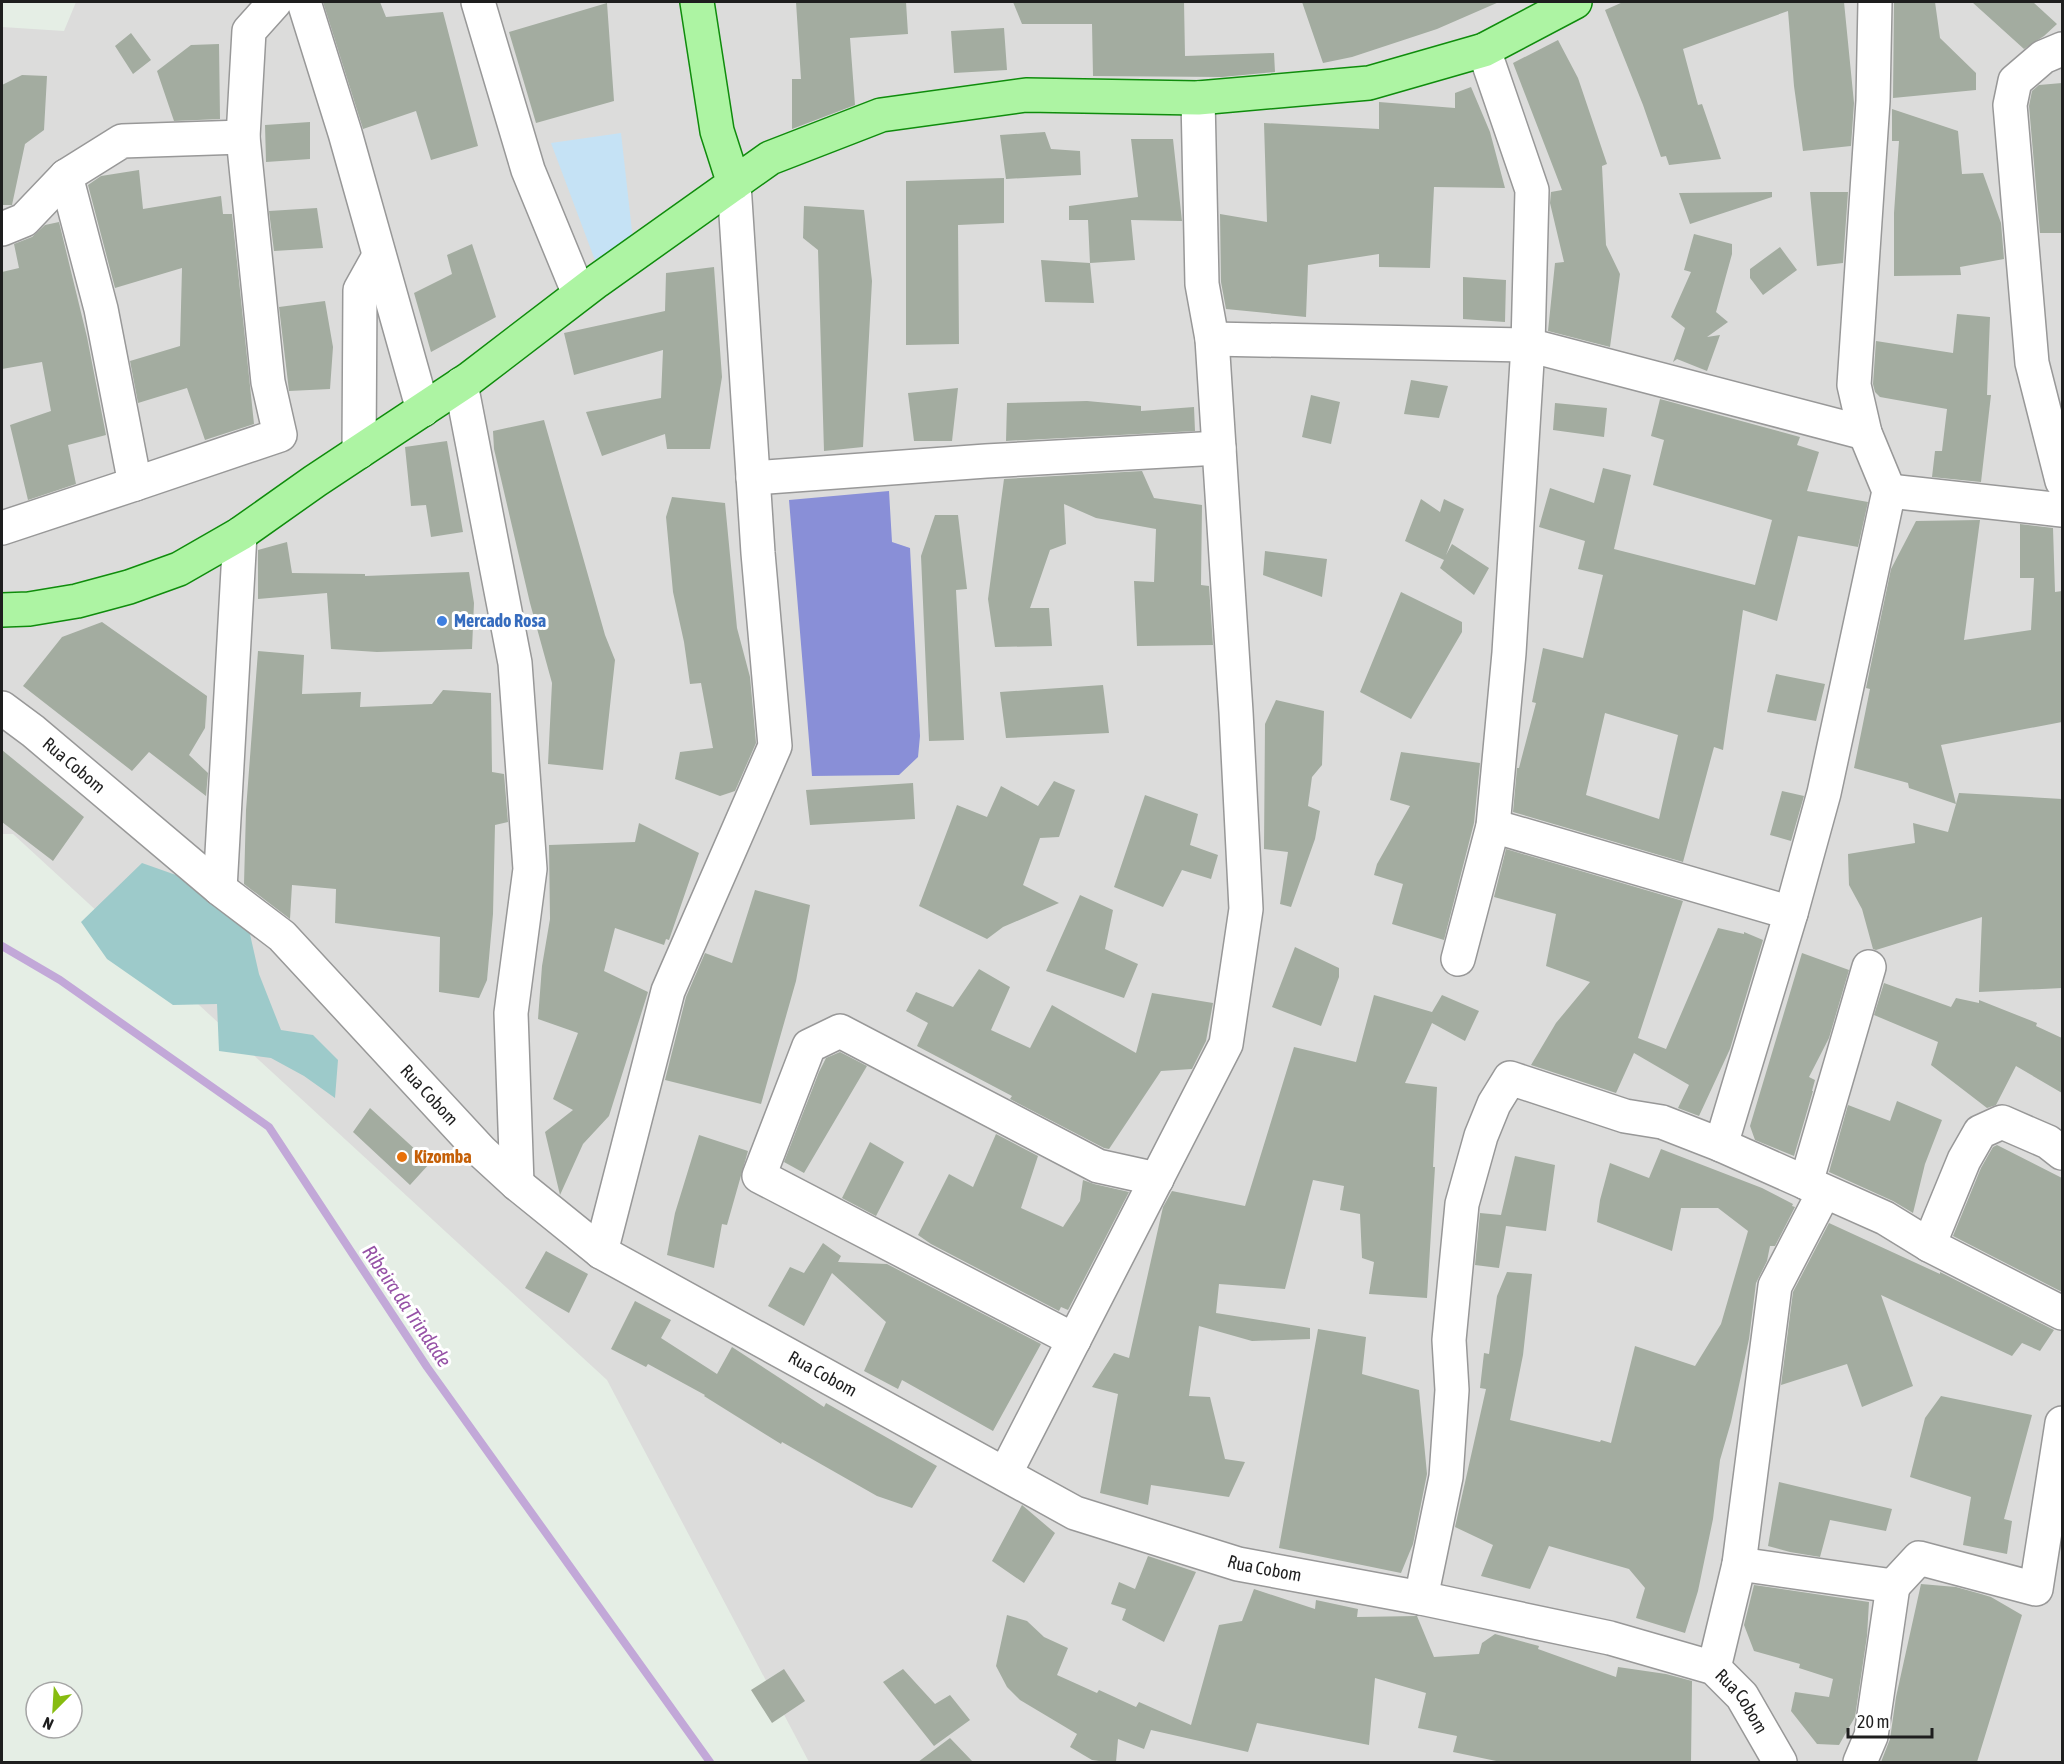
<svg xmlns="http://www.w3.org/2000/svg" width="2064" height="1764" font-family="'Asap Condensed',sans-serif">
	<rect width="100%" height="100%" fill="#e5eee5"/>
	<path fill="#dcdcdb" d="M 76,2 L 2062,2 L 2062,1762 L 809,1762 L 607,1380 L 13,834 L 2,834 L 2,27 L 64,31 Z"/>
	<path fill="#9dcaca" d="M 142,863 L 176,875 L 249,930 L 259,974 L 281,1030 L 313,1035 L 338,1060 L 335,1098 L 304,1076 L 271,1058 L 219,1051 L 217,1004 L 173,1005 L 107,959 L 81,922 Z"/>
	<path fill="#c5e2f5" d="M 621,133 L 633,240 L 596,263 L 551,143 Z"/>
	<path fill="#898fd7" d="M 889,491 L 892,542 L 910,548 L 920,736 L 918,757 L 899,775 L 812,776 L 789,500 Z"/>
	<g fill="none" stroke-linecap="round" stroke-linejoin="round">
		<path stroke="#c2a8d8" stroke-width="8" d="M 2,946 L 60,980 L 269,1127 L 427,1367 L 710,1762"/>
	</g>
	<path fill="#a3aca0" fill-rule="evenodd" d="M 323,2 L 380,2 L 386,17 L 443,12 L 478,146 L 431,160 L 416,111 L 363,129 Z
		M 796,2 L 906,2 L 908,34 L 850,38 L 855,105 L 792,129 L 792,79 L 801,79 Z
		M 1013,2 L 1184,2 L 1185,56 L 1274,53 L 1275,72 L 1222,77 L 1093,76 L 1092,24 L 1022,24 Z
		M 1302,2 L 1499,2 L 1437,29 L 1352,57 L 1323,63 Z
		M 1623,2 L 1844,2 L 1854,103 L 1851,146 L 1803,151 L 1794,86 L 1788,11 L 1683,49 L 1698,105 L 1702,104 L 1721,159 L 1669,165 L 1666,156 L 1661,157 L 1643,105 L 1605,10 Z
		M 1894,2 L 1935,2 L 1940,38 L 1976,73 L 1976,90 L 1893,98 Z
		M 1972,2 L 2033,2 L 2057,24 L 2044,36 L 2024,49 Z
		M 607,3 L 614,101 L 536,123 L 509,32 Z
		M 1004,28 L 1007,70 L 954,73 L 951,31 Z
		M 131,33 L 151,60 L 133,74 L 115,46 Z
		M 1558,40 L 1578,78 L 1607,164 L 1602,166 L 1606,245 L 1620,274 L 1610,347 L 1548,331 L 1555,263 L 1564,262 L 1550,203 L 1551,192 L 1562,190 L 1513,63 Z
		M 219,44 L 220,119 L 174,121 L 157,71 L 191,45 Z
		M 22,75 L 47,76 L 44,130 L 25,144 L 12,205 L 2,205 L 2,85 Z
		M 2062,83 L 2062,233 L 2040,233 L 2029,106 L 2032,91 L 2039,85 Z
		M 1471,87 L 1490,132 L 1505,188 L 1434,187 L 1430,268 L 1379,267 L 1379,254 L 1308,265 L 1306,317 L 1226,309 L 1221,282 L 1220,214 L 1267,222 L 1264,123 L 1379,129 L 1379,102 L 1455,108 L 1455,93 Z
		M 1892,109 L 1958,131 L 1962,174 L 1983,173 L 2001,223 L 2004,259 L 1960,267 L 1961,275 L 1894,276 L 1894,213 L 1899,141 L 1892,141 Z
		M 310,122 L 310,159 L 266,162 L 265,125 Z
		M 1045,132 L 1051,149 L 1080,151 L 1081,175 L 1006,179 L 1000,135 Z
		M 1131,139 L 1173,139 L 1182,221 L 1131,220 L 1135,260 L 1090,263 L 1088,220 L 1069,220 L 1069,206 L 1138,197 Z
		M 139,170 L 143,209 L 221,196 L 223,214 L 232,214 L 254,424 L 205,440 L 187,388 L 138,403 L 130,361 L 180,346 L 182,268 L 115,288 L 88,185 L 101,176 Z
		M 1004,178 L 1004,223 L 958,225 L 959,344 L 906,345 L 906,181 Z
		M 1772,192 L 1772,197 L 1690,224 L 1679,193 Z
		M 1810,192 L 1848,192 L 1843,263 L 1817,266 Z
		M 804,206 L 864,210 L 872,281 L 863,447 L 824,451 L 818,250 L 803,238 Z
		M 317,208 L 323,248 L 274,251 L 269,211 Z
		M 59,222 L 87,337 L 106,435 L 68,445 L 76,484 L 28,500 L 10,425 L 51,411 L 42,362 L 2,369 L 2,272 L 19,268 L 14,244 L 32,237 L 45,225 Z
		M 1694,234 L 1732,244 L 1732,254 L 1716,312 L 1728,322 L 1707,337 L 1720,335 L 1707,371 L 1677,359 L 1673,362 L 1685,328 L 1671,317 L 1691,272 L 1684,270 Z
		M 472,244 L 496,317 L 431,352 L 414,293 L 452,274 L 447,255 Z
		M 1780,247 L 1797,270 L 1763,295 L 1750,278 L 1750,269 Z
		M 1041,260 L 1090,263 L 1094,303 L 1045,302 Z
		M 714,267 L 722,377 L 710,449 L 667,449 L 665,434 L 602,456 L 586,412 L 661,398 L 663,350 L 574,375 L 564,333 L 665,311 L 666,273 Z
		M 1463,277 L 1506,280 L 1505,322 L 1463,319 Z
		M 325,301 L 333,347 L 330,389 L 289,391 L 279,307 Z
		M 1957,314 L 1990,317 L 1987,395 L 1991,395 L 1981,482 L 1932,477 L 1935,451 L 1942,451 L 1947,409 L 1880,397 L 1875,392 L 1873,384 L 1876,341 L 1953,353 Z
		M 1411,380 L 1448,386 L 1439,418 L 1404,414 Z
		M 958,388 L 952,441 L 914,441 L 908,393 Z
		M 1311,395 L 1340,402 L 1331,444 L 1302,437 Z
		M 1660,399 L 1800,437 L 1797,445 L 1819,452 L 1807,491 L 1868,502 L 1858,547 L 1798,536 L 1777,621 L 1743,610 L 1723,750 L 1714,747 L 1683,862 L 1513,812 L 1517,768 L 1519,768 L 1536,703 L 1532,702 L 1543,648 L 1583,658 L 1603,575 L 1578,569 L 1585,541 L 1539,527 L 1550,488 L 1594,503 L 1603,468 L 1631,475 L 1614,549 L 1755,585 L 1772,520 L 1653,485 L 1664,440 L 1651,436 ZM 1605,713 L 1678,735 L 1659,819 L 1586,795 Z
		M 1087,401 L 1141,406 L 1141,411 L 1194,407 L 1195,431 L 1006,441 L 1007,403 Z
		M 1555,403 L 1607,408 L 1604,437 L 1553,430 Z
		M 544,420 L 605,635 L 615,660 L 603,770 L 548,764 L 552,683 L 530,603 L 494,449 L 493,431 Z
		M 447,441 L 463,532 L 431,537 L 426,505 L 411,506 L 405,447 Z
		M 1142,471 L 1154,498 L 1202,505 L 1201,585 L 1209,586 L 1213,645 L 1137,646 L 1134,581 L 1154,582 L 1156,529 L 1096,518 L 1064,504 L 1066,544 L 1050,550 L 1030,608 L 1049,608 L 1052,646 L 995,647 L 988,599 L 1004,479 Z
		M 672,497 L 725,503 L 737,628 L 750,677 L 756,743 L 735,791 L 720,796 L 675,779 L 680,752 L 713,748 L 701,683 L 690,684 L 684,642 L 673,592 L 666,517 Z
		M 1421,499 L 1440,512 L 1444,499 L 1464,509 L 1446,555 L 1452,544 L 1489,568 L 1474,595 L 1440,568 L 1444,560 L 1405,541 Z
		M 935,515 L 958,515 L 967,589 L 956,590 L 964,740 L 929,741 L 921,556 Z
		M 1980,520 L 1964,640 L 2031,630 L 2034,578 L 2020,578 L 2020,524 L 2053,528 L 2055,592 L 2062,591 L 2062,722 L 1941,745 L 1956,804 L 1959,793 L 2062,799 L 2062,988 L 1979,992 L 1982,917 L 1876,950 L 1873,949 L 1862,909 L 1849,885 L 1848,854 L 1915,843 L 1913,823 L 1948,832 L 1956,804 L 1909,788 L 1908,783 L 1854,768 L 1870,689 L 1866,688 L 1891,569 L 1916,521 Z
		M 287,542 L 292,573 L 365,574 L 365,576 L 469,572 L 474,603 L 472,649 L 377,652 L 331,649 L 327,593 L 258,599 L 258,550 Z
		M 1265,551 L 1327,559 L 1322,597 L 1263,575 Z
		M 1401,592 L 1462,622 L 1462,632 L 1411,719 L 1360,692 Z
		M 102,622 L 207,696 L 205,728 L 189,755 L 208,773 L 206,796 L 149,752 L 132,771 L 23,686 L 62,637 Z
		M 258,651 L 304,655 L 302,694 L 361,692 L 360,707 L 432,704 L 443,690 L 491,693 L 492,772 L 504,774 L 508,822 L 495,825 L 493,914 L 487,980 L 479,998 L 439,992 L 440,937 L 335,923 L 336,889 L 292,885 L 290,919 L 244,884 L 246,810 Z
		M 1776,674 L 1825,684 L 1816,721 L 1767,712 Z
		M 1103,685 L 1109,733 L 1006,738 L 1000,692 Z
		M 1276,700 L 1324,711 L 1322,765 L 1312,777 L 1308,806 L 1320,811 L 1315,839 L 1291,907 L 1280,904 L 1288,852 L 1264,849 L 1265,724 Z
		M 2,750 L 84,817 L 53,861 L 2,822 Z
		M 1401,752 L 1480,763 L 1474,823 L 1444,940 L 1392,924 L 1403,884 L 1374,875 L 1377,864 L 1410,806 L 1390,800 Z
		M 1054,781 L 1075,790 L 1059,837 L 1040,838 L 1023,885 L 1059,903 L 1003,927 L 987,939 L 919,906 L 957,805 L 987,817 L 1001,786 L 1038,806 Z
		M 913,783 L 915,819 L 810,825 L 806,790 Z
		M 1782,791 L 1804,796 L 1791,841 L 1770,835 Z
		M 1145,795 L 1198,814 L 1190,845 L 1218,855 L 1211,879 L 1182,870 L 1163,907 L 1114,887 Z
		M 639,823 L 699,853 L 669,940 L 666,939 L 664,945 L 615,928 L 604,971 L 648,992 L 609,1116 L 583,1144 L 560,1195 L 545,1132 L 573,1110 L 553,1099 L 578,1033 L 538,1019 L 542,966 L 550,919 L 549,845 L 635,842 Z
		M 1506,849 L 1683,901 L 1638,1038 L 1666,1049 L 1718,928 L 1744,934 L 1744,932 L 1763,940 L 1730,1049 L 1699,1116 L 1678,1108 L 1689,1085 L 1634,1053 L 1616,1093 L 1531,1065 L 1556,1023 L 1590,982 L 1546,966 L 1556,914 L 1494,897 Z
		M 755,890 L 810,905 L 796,981 L 761,1104 L 665,1080 L 686,997 L 705,953 L 732,963 Z
		M 1080,895 L 1113,910 L 1105,949 L 1138,964 L 1124,998 L 1046,971 Z
		M 1295,947 L 1339,968 L 1339,977 L 1321,1026 L 1272,1007 Z
		M 1802,953 L 1849,970 L 1829,1038 L 1809,1077 L 1815,1080 L 1812,1091 L 1813,1091 L 1794,1156 L 1755,1140 L 1750,1126 Z
		M 979,969 L 1010,987 L 991,1030 L 1030,1048 L 1052,1005 L 1136,1053 L 1152,993 L 1213,1003 L 1206,1041 L 1192,1069 L 1161,1071 L 1109,1149 L 1104,1148 L 1010,1099 L 1012,1096 L 917,1046 L 928,1023 L 906,1011 L 916,992 L 953,1007 Z
		M 1884,983 L 1951,1007 L 1956,998 L 1979,1003 L 1979,1000 L 2037,1023 L 2036,1026 L 2062,1038 L 2062,1093 L 2016,1066 L 1996,1105 L 1987,1108 L 1931,1065 L 1938,1042 L 1874,1015 Z
		M 1374,995 L 1432,1012 L 1442,995 L 1479,1011 L 1465,1041 L 1432,1023 L 1405,1083 L 1437,1087 L 1433,1167 L 1435,1167 L 1427,1298 L 1369,1294 L 1374,1262 L 1362,1258 L 1360,1214 L 1340,1210 L 1344,1186 L 1313,1180 L 1285,1289 L 1219,1284 L 1216,1313 L 1310,1328 L 1310,1339 L 1252,1341 L 1199,1326 L 1189,1396 L 1210,1397 L 1225,1459 L 1245,1462 L 1229,1497 L 1151,1485 L 1148,1505 L 1100,1493 L 1118,1394 L 1092,1387 L 1114,1353 L 1129,1358 L 1163,1207 L 1172,1191 L 1245,1206 L 1294,1047 L 1356,1062 Z
		M 840,1052 L 867,1066 L 804,1173 L 784,1162 L 819,1072 L 826,1058 Z
		M 1897,1101 L 1942,1120 L 1925,1164 L 1913,1213 L 1893,1201 L 1829,1172 L 1848,1105 L 1890,1121 Z
		M 370,1108 L 430,1163 L 410,1185 L 353,1132 Z
		M 996,1134 L 1038,1156 L 1021,1208 L 1063,1227 L 1080,1201 L 1083,1180 L 1094,1184 L 1129,1192 L 1068,1310 L 1061,1307 L 1059,1311 L 931,1244 L 918,1235 L 949,1174 L 973,1187 Z
		M 699,1135 L 748,1151 L 727,1225 L 722,1224 L 714,1268 L 667,1255 L 675,1213 Z
		M 870,1142 L 904,1162 L 876,1216 L 842,1198 Z
		M 1997,1145 L 2062,1178 L 2062,1292 L 1953,1236 L 1981,1168 L 1993,1147 Z
		M 1661,1149 L 1762,1188 L 1793,1204 L 1792,1206 L 1795,1207 L 1775,1246 L 1770,1246 L 1767,1261 L 1756,1283 L 1749,1339 L 1731,1422 L 1720,1460 L 1713,1519 L 1698,1591 L 1685,1633 L 1636,1618 L 1645,1588 L 1629,1569 L 1549,1546 L 1530,1589 L 1481,1576 L 1493,1545 L 1455,1527 L 1486,1389 L 1480,1388 L 1484,1353 L 1489,1354 L 1497,1296 L 1507,1272 L 1532,1274 L 1523,1355 L 1510,1420 L 1600,1442 L 1601,1440 L 1611,1443 L 1635,1346 L 1695,1366 L 1721,1324 L 1748,1231 L 1718,1208 L 1681,1208 L 1672,1251 L 1597,1222 L 1600,1200 L 1610,1163 L 1649,1178 Z
		M 1515,1156 L 1555,1165 L 1546,1231 L 1506,1226 L 1499,1268 L 1475,1265 L 1480,1213 L 1501,1215 Z
		M 1829,1223 L 1940,1274 L 1940,1272 L 2054,1330 L 2040,1351 L 2022,1343 L 2012,1356 L 1881,1295 L 1913,1386 L 1862,1407 L 1847,1364 L 1781,1385 L 1793,1292 Z
		M 823,1243 L 841,1256 L 838,1262 L 887,1264 L 1041,1344 L 993,1431 L 902,1380 L 898,1389 L 864,1371 L 886,1322 L 832,1273 L 804,1326 L 768,1306 L 790,1267 L 804,1273 Z
		M 546,1251 L 588,1274 L 569,1313 L 525,1288 Z
		M 635,1301 L 671,1320 L 661,1338 L 717,1374 L 732,1347 L 824,1407 L 826,1403 L 937,1466 L 912,1508 L 877,1496 L 782,1442 L 781,1444 L 704,1396 L 705,1395 L 648,1364 L 646,1367 L 611,1349 Z
		M 1318,1329 L 1366,1337 L 1362,1374 L 1419,1390 L 1427,1474 L 1413,1544 L 1401,1573 L 1279,1548 Z
		M 1941,1396 L 2032,1415 L 2004,1519 L 2012,1521 L 2007,1554 L 1963,1545 L 1971,1497 L 1910,1477 L 1925,1418 Z
		M 1779,1482 L 1892,1509 L 1886,1531 L 1830,1520 L 1820,1557 L 1790,1552 L 1768,1546 Z
		M 1022,1505 L 1055,1533 L 1024,1583 L 992,1561 Z
		M 1148,1556 L 1196,1572 L 1164,1642 L 1122,1620 L 1126,1609 L 1111,1604 L 1119,1582 L 1135,1589 Z
		M 1921,1584 L 1956,1587 L 1981,1594 L 1991,1597 L 2022,1615 L 1977,1762 L 1881,1762 L 1890,1739 L 1896,1697 Z
		M 1754,1585 L 1869,1602 L 1867,1636 L 1855,1717 L 1839,1745 L 1817,1744 L 1791,1711 L 1795,1692 L 1829,1697 L 1833,1679 L 1799,1668 L 1800,1664 L 1754,1651 L 1744,1625 Z
		M 1254,1589 L 1315,1609 L 1316,1600 L 1358,1609 L 1357,1617 L 1417,1616 L 1434,1657 L 1479,1654 L 1482,1643 L 1495,1634 L 1539,1646 L 1538,1649 L 1616,1677 L 1618,1667 L 1666,1674 L 1692,1681 L 1691,1762 L 1501,1762 L 1453,1752 L 1457,1736 L 1418,1728 L 1426,1693 L 1375,1678 L 1369,1745 L 1257,1723 L 1248,1752 L 1151,1730 L 1144,1749 L 1118,1739 L 1116,1762 L 1106,1762 L 1092,1760 L 1070,1747 L 1077,1734 L 1020,1700 L 1007,1687 L 996,1666 L 1007,1615 L 1027,1621 L 1044,1637 L 1068,1648 L 1057,1675 L 1097,1693 L 1099,1690 L 1136,1707 L 1139,1702 L 1191,1725 L 1219,1625 L 1242,1621 Z
		M 784,1669 L 805,1701 L 772,1723 L 751,1690 Z
		M 903,1669 L 935,1704 L 950,1695 L 970,1720 L 934,1746 L 883,1682 Z
		M 950,1738 L 973,1762 L 918,1762 Z"/>
	<g fill="none" stroke-linecap="round" stroke-linejoin="round">
		<g stroke="#989898" stroke-width="36">
			<g id="minor">
				<path d="M 304,2 L 345,133 L 423,410"/>
				<path d="M 478,2 L 528,170 L 579,294"/>
				<path d="M 2062,49 L 2043,57 L 2015,81 L 2010,105 L 2032,363 L 2062,481"/>
				<path d="M 2,229 L 24,220 L 66,176 L 122,141 L 243,137"/>
				<path d="M 1212,339 L 1528,345 L 1865,433"/>
				<path d="M 461,384 L 515,663 L 530,869 L 511,1013 L 517,1184"/>
				<path d="M 359,452 L 360,290 L 379,256"/>
				<path d="M 753,478 L 986,461 L 1219,448"/>
				<path d="M 135,484 L 280,435 L 268,382 L 243,137 L 249,31 L 275,2"/>
				<path d="M 1889,491 L 2062,510"/>
				<path d="M 2,528 L 135,484 L 101,309 L 66,176"/>
				<path id="s1" d="M 2,708 L 33,731 L 220,889 L 282,936 L 481,1151 L 517,1184 L 601,1252 L 1075,1513 L 1238,1564 L 1421,1598 L 1610,1638 L 1714,1668 L 1742,1696 L 1780,1762"/>
				<path d="M 1493,826 L 1791,913"/>
				<path d="M 220,889 L 240,534"/>
				<path d="M 1458,959 L 1493,826 L 1509,653 L 1528,345 L 1532,190 L 1484,50"/>
				<path d="M 1721,1145 L 1791,913 L 1824,793 L 1889,491 L 1865,433 L 1854,385 L 1873,101 L 1875,2"/>
				<path d="M 1806,1183 L 1869,967"/>
				<path d="M 1929,1245 L 1964,1160 L 1980,1132 L 2002,1122 L 2048,1142 L 2062,1153"/>
				<path d="M 601,1252 L 668,991 L 775,746 L 758,553 L 734,184"/>
				<path d="M 1074,1340 L 759,1176 L 809,1046 L 840,1031 L 1098,1166 L 1157,1179"/>
				<path d="M 1005,1474 L 1226,1044 L 1246,909 L 1236,712 L 1212,339 L 1202,284 L 1198,98"/>
				<path d="M 1739,1564 L 1893,1586 L 1919,1558 L 2036,1589 L 2062,1423"/>
				<path d="M 1421,1598 L 1446,1477 L 1452,1390 L 1449,1340 L 1462,1204 L 1481,1136 L 1494,1104 L 1510,1078 L 1625,1116 L 1662,1122 L 1721,1145 L 1885,1218 L 1929,1245 L 2062,1313"/>
				<path d="M 1714,1668 L 1739,1564 L 1775,1286 L 1824,1192"/>
				<path d="M 1860,1762 L 1871,1736 L 1893,1586"/>
			</g>
		</g>
		<g stroke="#0f8c0c" stroke-width="36">
			<path id="major" d="M 697,2 L 717,131 L 734,184
				M 2,610 L 29,609 L 77,601 L 129,587 L 179,569 L 240,534 L 315,481 L 469,379 L 597,281 L 770,158 L 881,115 L 1026,95 L 1198,98 L 1369,83 L 1484,50 L 1575,2"/>
		</g>
		<use href="#minor" stroke="#fff" stroke-width="33"/>
		<use href="#major" stroke="#adf4a3" stroke-width="33"/>
	</g>
	<circle fill="#3f7fe0" stroke="#fff" stroke-width="2" cx="442" cy="621" r="6"/>
	<circle fill="#e8710a" stroke="#fff" stroke-width="2" cx="402" cy="1157" r="6"/>
	<g text-anchor="middle" stroke-width="6" stroke-linejoin="round" paint-order="stroke">
		<g font-size="18" font-weight="bold" fill="#366cbe" stroke="#fff" text-anchor="start">
			<text x="454" y="627">Mercado Rosa</text>
		</g>
		<g font-size="18" fill="#1e1e1e" stroke="#fff">
			<text dy="6" stroke="none"><textPath href="#s1" startOffset="92">Rua Cobom</textPath></text>
			<text dy="6" stroke="none"><textPath href="#s1" startOffset="578">Rua Cobom</textPath></text>
			<text dy="6" stroke="none"><textPath href="#s1" startOffset="1064">Rua Cobom</textPath></text>
			<text dy="6" stroke="none"><textPath href="#s1" startOffset="1550">Rua Cobom</textPath></text>
			<text dy="6" stroke="none"><textPath href="#s1" startOffset="2054">Rua Cobom</textPath></text>
		</g>
		<g font-size="18" font-weight="bold" fill="#c56008" stroke="#fff" text-anchor="start">
			<text x="414" y="1163">Kizomba</text>
		</g>
		<g font-size="20" font-style="italic" fill="#9652a6" stroke="#fff">
			<text transform="translate(407 1306) rotate(56)" y="7">Ribeira da Trindade</text>
		</g>
	</g>
	<rect width="2064" height="1764" fill="none" stroke="#1e1e1e" stroke-width="6"/>
	<g transform="translate(54 1710) rotate(204)"><circle r="28" fill="#ffffff" stroke="#a5a5a5" stroke-width="1.5"/>
	<path d="M0-4.5L10 22L0 15L-10 22Z" fill="#87bc10"/>
	<text y="-9" font-size="16" font-weight="bold" text-anchor="middle" fill="#1e1e1e">N</text>
	</g>
	<path d="M1848 1728v9h84v-9" fill="none" stroke="#1e1e1e" stroke-width="3"/>
	<text x="1857" y="1728" font-size="18" fill="#1e1e1e" stroke="#ffffff" stroke-width="4.5" paint-order="stroke">20 m</text>
</svg>
